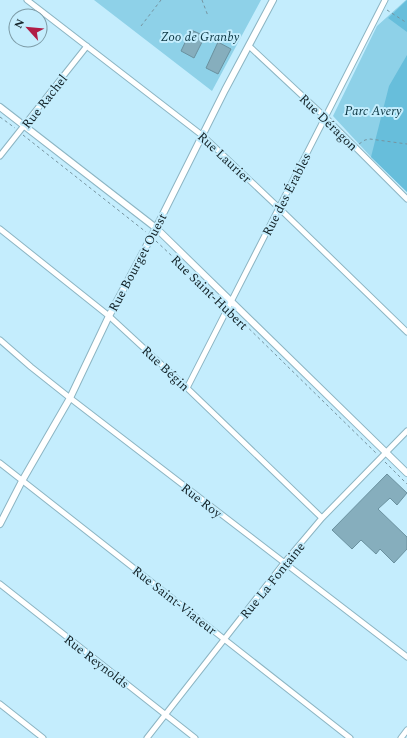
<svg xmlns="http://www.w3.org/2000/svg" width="407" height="738" font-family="Spectral,serif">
	<rect width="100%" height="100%" fill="#c4edfd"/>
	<path fill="#8ed1e8" d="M 94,0 L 261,0 L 212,91 Z
		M 406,0 L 407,0 L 407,192 L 371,157 L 333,116 L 377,26 Z"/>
	<path fill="#67bedb" d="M 407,0 L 407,32 L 388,18 Z
		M 407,55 L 407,192 L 371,157 L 389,86 Z"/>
	<path fill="#86aebd" stroke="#6a919f" d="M 191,30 L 205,36 L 194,58 L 181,51 Z
		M 218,42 L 231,49 L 218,74 L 206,68 Z
		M 387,474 L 407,493 L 397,505 L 390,498 L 378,509 L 407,537 L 407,549 L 394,563 L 380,549 L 376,554 L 361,540 L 352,549 L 332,530 Z"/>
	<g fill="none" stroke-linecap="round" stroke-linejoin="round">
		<g stroke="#8cb5c3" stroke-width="7">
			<path id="minor" d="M 27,0 L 203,136 L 279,208 L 407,332
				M 249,46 L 325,117 L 407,199
				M 0,156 L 87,46
				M 0,229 L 109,316 L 187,388 L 322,518
				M 0,340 L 31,367 L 70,398 L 407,657
				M 187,388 L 385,0
				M 0,463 L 350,738
				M 0,584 L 195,738
				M 0,704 L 43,738
				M 147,738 L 284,563 L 322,518 L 407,431
				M 401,738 L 407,730"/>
		</g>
		<g stroke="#8cb5c3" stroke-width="8">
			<path id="tertiary" d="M 0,107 L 156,228 L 407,473
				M 0,524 L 22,481 L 70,398 L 109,316 L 156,228 L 225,90 L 273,0"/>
		</g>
		<path stroke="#7694a0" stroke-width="1" stroke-dasharray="3 3" stroke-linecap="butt" d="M 202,0 L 208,16
			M 387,10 L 407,23
			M 141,26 L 161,0
			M 0,117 L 15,128
			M 23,135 L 146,232
			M 359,144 L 365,140 L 370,139 L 407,144
			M 156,241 L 224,305
			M 232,312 L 377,454
			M 385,462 L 407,484"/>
		<use href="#minor" stroke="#fff" stroke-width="5"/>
		<use href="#tertiary" stroke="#fff" stroke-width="6"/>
	</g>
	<g text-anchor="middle" stroke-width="4" stroke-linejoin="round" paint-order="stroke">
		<g font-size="13" font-style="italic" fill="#0b3541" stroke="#c4edfd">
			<text x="200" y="41">Zoo de Granby</text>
			<text x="373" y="115">Parc Avery</text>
		</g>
		<g font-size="13" fill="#122227" stroke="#c4edfd">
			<text transform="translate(44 101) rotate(-52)" y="5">Rue Rachel</text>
			<text transform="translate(329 122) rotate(44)" y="5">Rue Déragon</text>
			<text transform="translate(225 157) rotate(43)" y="5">Rue Laurier</text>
			<text transform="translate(286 194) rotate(-63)" y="5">Rue des Érables</text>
			<text transform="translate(137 262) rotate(-62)" y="5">Rue Bourget Ouest</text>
			<text transform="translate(210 292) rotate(44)" y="5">Rue Saint-Hubert</text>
			<text transform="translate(166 368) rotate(43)" y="5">Rue Bégin</text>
			<text transform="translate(202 500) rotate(38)" y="5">Rue Roy</text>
			<text transform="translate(272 580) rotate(-51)" y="5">Rue La Fontaine</text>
			<text transform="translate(175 600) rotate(38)" y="5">Rue Saint-Viateur</text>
			<text transform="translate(97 661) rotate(38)" y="5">Rue Reynolds</text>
		</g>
	</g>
	<g transform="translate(28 28) rotate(297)"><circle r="19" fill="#c4edfd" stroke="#7d9ca7"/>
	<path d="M0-3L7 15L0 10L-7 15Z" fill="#b01d46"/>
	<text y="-6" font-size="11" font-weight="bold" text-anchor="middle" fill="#122227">N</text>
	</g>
</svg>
